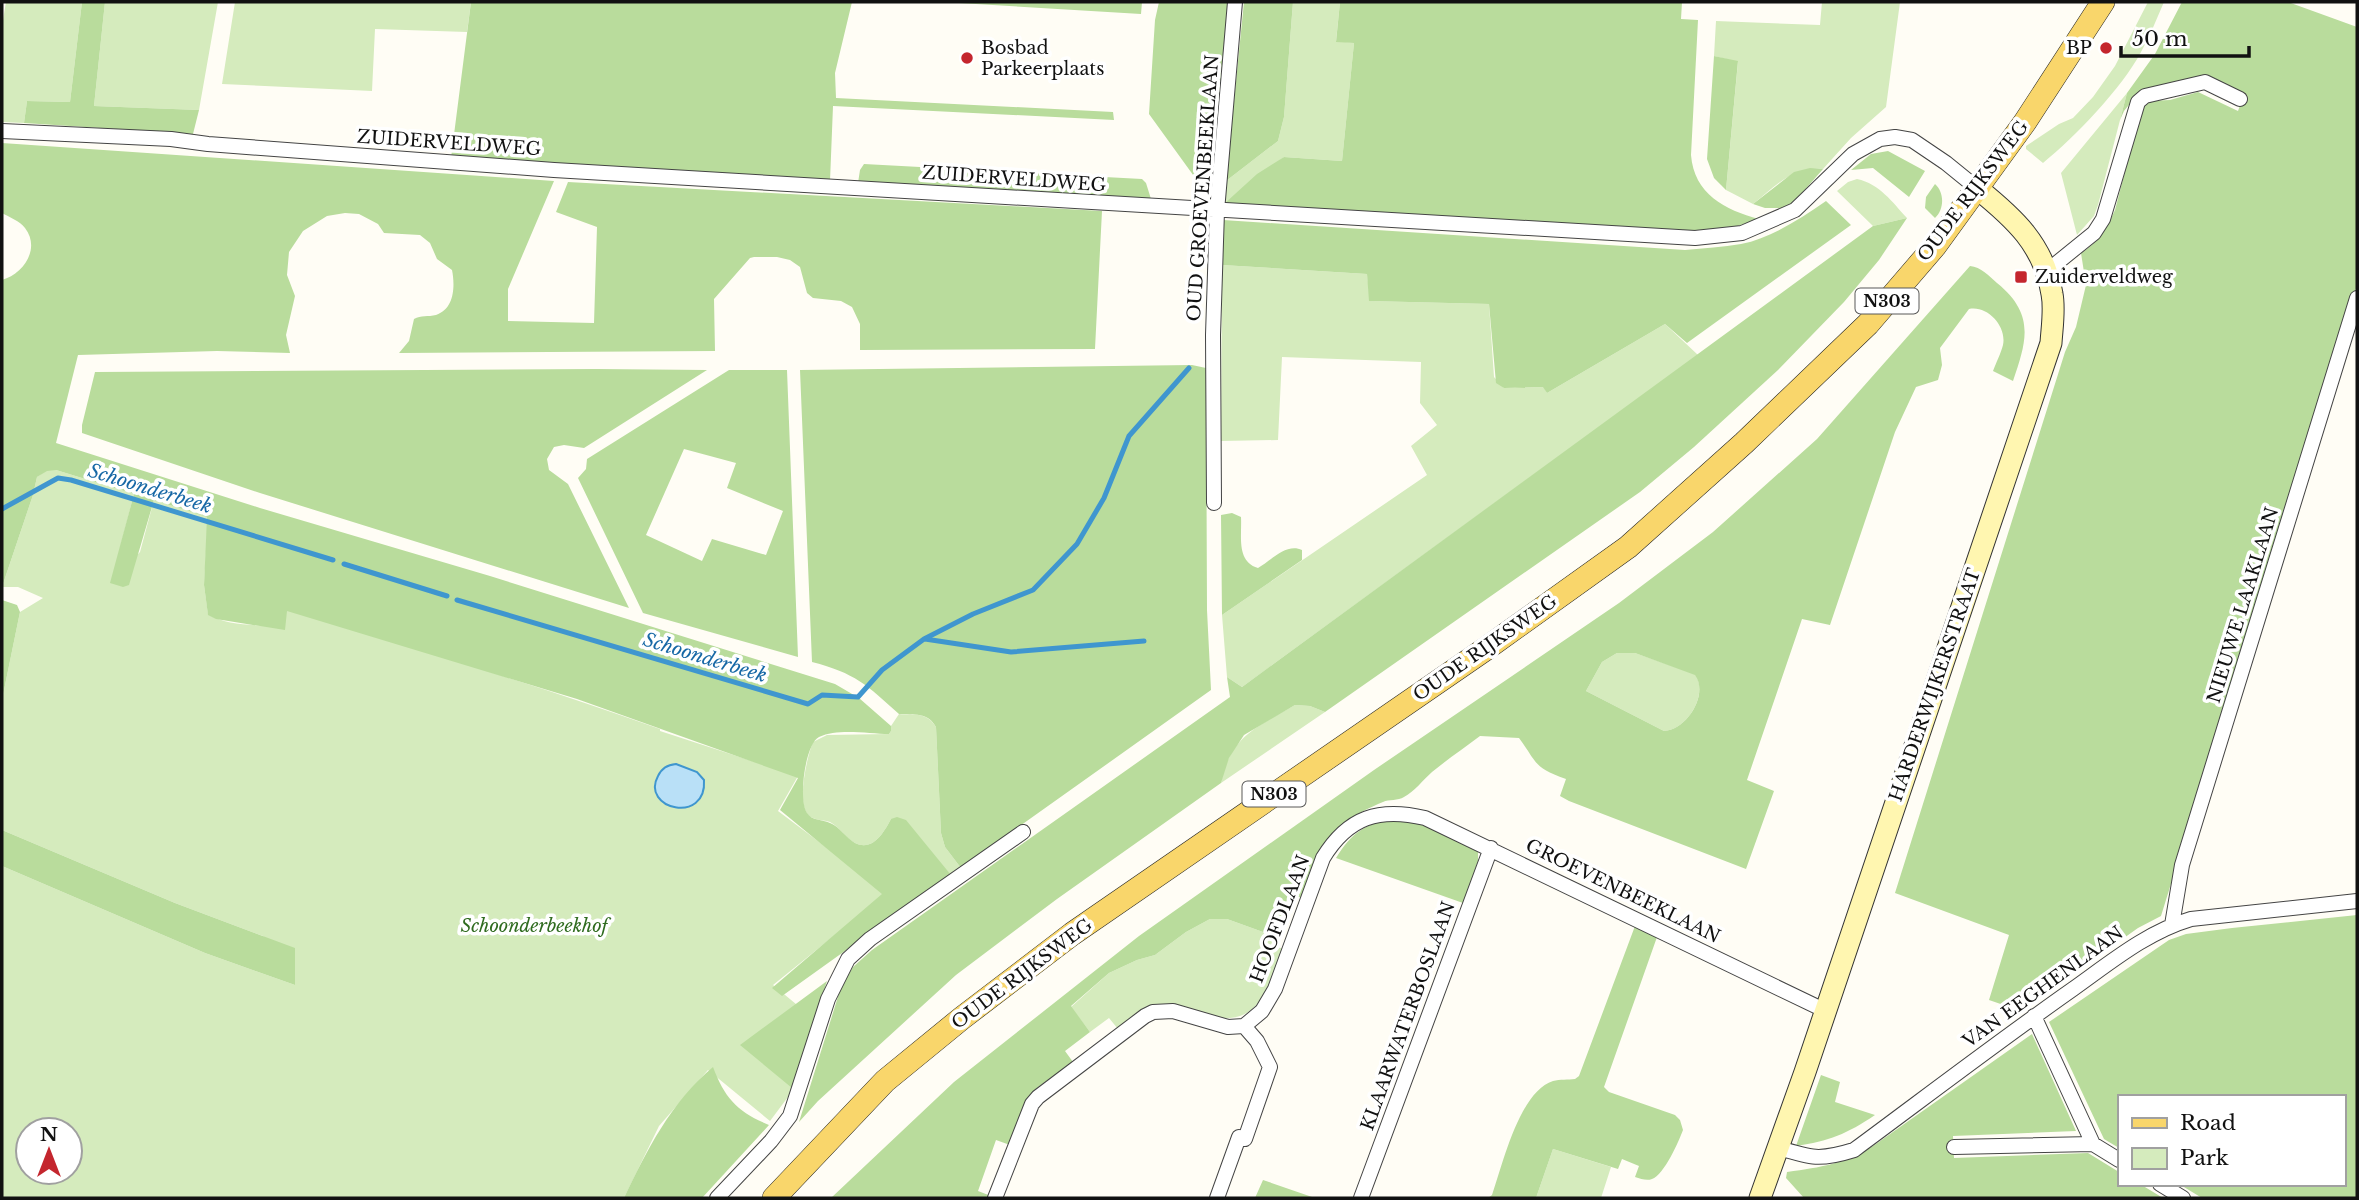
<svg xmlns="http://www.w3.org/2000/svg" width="2359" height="1200" font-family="'Libre Baskerville',serif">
	<rect width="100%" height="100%" fill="#fffdf5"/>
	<path fill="#d5ebbd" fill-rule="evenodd" d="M 6,2 L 82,2 L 70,102 L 27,101 L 24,123 L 2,122 L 2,26 Z
		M 105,2 L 218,2 L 199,110 L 94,106 Z
		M 235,2 L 471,2 L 467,32 L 375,29 L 372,91 L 222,84 Z
		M 1293,2 L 1340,2 L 1336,41 L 1354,43 L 1342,161 L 1284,157 L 1224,204 L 1226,181 L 1278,141 L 1284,117 Z
		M 1822,2 L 1900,2 L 1886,107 L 1851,138 L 1823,169 C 1792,166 1776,186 1753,204 L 1726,190 L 1738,62 L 1714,56 L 1716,21 L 1820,25 Z
		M 2148,2 L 2164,2 C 2157,18 2150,36 2141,52 C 2122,88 2075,137 2043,163 L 2026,149 L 2026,146 L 2059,124 L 2073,118 L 2093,97 L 2115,66 Z
		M 2127,93 L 2098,205 L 2094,216 L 2077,235 L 2061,173 Z
		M 1857,179 C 1880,184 1892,202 1907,218 L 1873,226 L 1837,191 L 1848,182 Z
		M 1222,265 L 1367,274 L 1370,301 L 1489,304 L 1494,377 L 1504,388 L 1544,387 L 1547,393 L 1665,324 L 1698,355 L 1242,687 L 1227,677 L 1222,615 L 1427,475 L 1411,446 L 1437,425 L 1420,403 L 1421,362 L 1282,357 L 1278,440 L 1221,441 Z
		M 47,470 L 56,470 L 134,494 L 111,583 L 140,552 L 154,500 L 208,517 L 204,585 L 208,614 C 228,627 261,625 285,626 L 285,607 C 410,648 536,684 660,729 L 660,731 L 798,776 L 778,811 L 887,893 L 773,985 L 808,1014 L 794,1089 L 770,1121 L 708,1070 L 659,1126 L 624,1198 L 2,1198 L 2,866 L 205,953 L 295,985 L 263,936 L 175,903 L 2,830 L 2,700 L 20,612 L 43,598 L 18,587 L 2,587 L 33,495 L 37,477 ZM 28,1130 L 70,1130 L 70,1172 L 28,1172 Z
		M 1617,653 L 1635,653 L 1695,674 C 1709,694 1687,730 1664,731 L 1586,691 L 1602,662 Z
		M 1295,705 L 1310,706 L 1325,712 L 1221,783 C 1230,736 1257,727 1295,705 Z
		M 899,714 C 914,715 927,712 936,727 L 941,833 L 945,847 L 961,868 L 951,875 L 891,819 C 884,832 873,852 855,843 C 845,838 840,827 830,822 C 821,819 811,821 806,812 C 798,797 807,757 813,742 L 827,735 L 889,734 L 891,731 L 891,726 Z
		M 1210,919 L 1227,919 L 1274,936 L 1271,945 L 1284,949 C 1272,977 1263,1020 1224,1018 C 1214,1017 1202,1012 1192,1010 C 1180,1007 1168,1002 1155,1006 C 1142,1009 1129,1021 1118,1029 L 1109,1018 L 1090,1032 L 1071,1007 L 1109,973 L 1137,960 L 1155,955 L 1186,932 Z
		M 1553,1149 L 1611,1167 L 1601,1198 L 1536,1198 Z"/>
	<path fill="#b9dc9c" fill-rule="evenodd" d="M 82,2 L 105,2 L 94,106 L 199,110 L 193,134 L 24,123 L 27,101 L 70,102 Z
		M 471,2 L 852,2 L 835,73 L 836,98 L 1113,112 L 1114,120 L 833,106 L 830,181 L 451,158 Z
		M 942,2 L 1142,2 L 1141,14 Z
		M 1159,2 L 1228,2 L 1209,197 L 1149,114 L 1155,20 Z
		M 1244,2 L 1293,2 L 1284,117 L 1278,141 L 1226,181 Z
		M 1340,2 L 1682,2 L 1681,19 L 1698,20 L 1691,155 C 1694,194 1725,210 1759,219 L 1725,230 L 1687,235 L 1224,204 L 1257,174 L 1284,157 L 1342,161 L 1354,43 L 1336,42 Z
		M 2182,2 L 2288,2 L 2357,27 L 2357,285 L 2161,916 L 2138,928 L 2021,1011 L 1989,1000 L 2009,935 L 1895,893 L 2065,352 L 2076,327 L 2086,285 L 2081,253 C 2098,243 2107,228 2115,210 L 2141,110 L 2149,101 L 2170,100 L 2198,92 L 2238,111 L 2243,97 L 2197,78 L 2189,78 L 2136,96 L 2124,111 L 2120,120 L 2127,93 L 2155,54 Z
		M 1714,56 L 1738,61 L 1726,190 L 1714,178 L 1707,159 Z
		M 2,143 L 554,181 L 508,289 L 508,321 L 594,323 L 597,227 L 556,212 L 568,182 L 1102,211 L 1095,349 L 860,350 L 860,324 L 852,307 L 841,301 L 813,298 L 807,293 L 800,267 L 790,260 L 777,257 L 754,257 L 750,258 L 714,299 L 715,351 L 399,353 L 409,341 L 414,319 C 421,315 428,317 436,315 C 455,309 455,285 452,270 L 437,259 L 430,243 L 420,235 L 384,233 L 378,224 L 359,214 L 345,213 L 327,216 L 303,231 L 289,252 L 287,275 L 295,296 L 286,335 L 290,353 L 217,351 L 78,355 L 56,443 L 260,508 L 490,576 L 835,684 L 859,698 L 891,726 L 891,731 L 889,734 C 869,734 838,728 819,737 C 805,744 798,800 807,813 C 812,821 822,819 830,823 C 840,827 846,838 855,843 C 873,852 884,832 891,819 L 897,817 L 906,820 L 951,875 L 782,996 L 772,988 L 882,894 L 780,810 L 798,778 L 577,699 L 287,611 L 285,630 L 216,619 L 208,615 L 204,585 L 207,517 L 154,500 L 129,585 L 123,587 L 110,583 L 134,494 L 56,470 L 47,471 L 37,477 L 33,495 L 2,587 L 2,280 C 23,274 41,249 25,228 C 20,221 9,217 2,213 Z
		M 1888,151 L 1925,171 L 1909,197 L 1873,168 L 1851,170 L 1871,154 Z
		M 864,164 L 1142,179 L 1146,183 L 1151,199 L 858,183 L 860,170 Z
		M 1810,168 L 1823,169 L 1789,208 L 1765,208 L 1753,204 L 1794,172 Z
		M 1935,184 C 1945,193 1944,210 1935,218 L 1925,208 L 1926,197 Z
		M 1826,201 L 1851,225 L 1687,343 L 1665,324 L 1547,393 L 1543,387 L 1504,388 L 1496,383 L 1489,304 L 1369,301 L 1367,274 L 1222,265 L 1223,220 L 1685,250 C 1704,248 1723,247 1741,244 C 1772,238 1801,218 1826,201 Z
		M 1907,218 L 1879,260 L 1844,302 L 1778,370 L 1694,447 L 1640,492 L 1325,712 L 1310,706 L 1295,705 L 1244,735 L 1229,758 L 1221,783 L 1057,899 L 956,975 L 818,1101 L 799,1122 L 841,987 L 853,967 L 872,950 L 1230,697 L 1227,677 L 1242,687 L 1873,226 Z
		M 1970,266 C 1981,267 1989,276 1997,283 C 2035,314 2027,340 2013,381 L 1993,371 C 1996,363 2001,353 2003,345 C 2007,326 1987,305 1969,309 L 1940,348 L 1942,365 L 1938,380 L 1916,387 L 1895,432 L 1830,625 L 1802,619 L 1747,780 L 1774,791 L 1746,869 L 1569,801 L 1560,796 L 1566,779 C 1533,767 1538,764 1519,738 L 1480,736 C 1464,748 1448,759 1432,772 C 1423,780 1414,792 1404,797 C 1398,801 1389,799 1383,802 C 1329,824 1321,847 1302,898 L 1289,894 L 1274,936 L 1227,919 L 1210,919 L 1186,932 L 1155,955 L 1137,960 L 1109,973 L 1071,1006 L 1090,1032 L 1065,1051 L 1073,1062 L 1038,1087 L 1027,1100 L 1010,1145 L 996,1140 L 978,1191 L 991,1196 L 990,1198 L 831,1198 L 954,1082 L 1139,936 L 1374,770 L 1619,603 L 1713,532 L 1817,439 ZM 1617,653 L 1635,653 L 1695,675 C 1709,694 1687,730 1664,731 L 1586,691 L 1602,662 Z
		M 1192,365 L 1206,368 L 1207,610 L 1211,690 L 961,868 L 945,847 L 941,833 L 936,727 C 928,712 914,715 899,714 C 867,685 855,673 812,662 L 800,370 Z
		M 596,369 L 707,370 L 584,448 L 564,445 L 554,447 L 547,459 L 549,470 L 568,484 L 629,608 L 260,493 L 82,433 L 82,425 L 95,372 Z
		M 729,370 L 787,370 L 798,657 L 643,613 L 578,478 L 586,469 L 587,459 ZM 684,449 L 736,463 L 727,488 L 783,511 L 766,555 L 712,539 L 702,561 L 646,535 Z
		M 1232,513 L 1241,517 C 1242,537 1236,561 1258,568 C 1272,560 1286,543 1302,550 L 1302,560 L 1222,615 L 1221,515 Z
		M 2,600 L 17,605 L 20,612 L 2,700 Z
		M 1396,818 L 1424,825 L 1478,848 L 1478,861 L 1463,903 L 1336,858 C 1353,831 1365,824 1396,818 Z
		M 2,830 L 175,903 L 295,948 L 295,985 L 205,953 L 2,866 Z
		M 2357,915 L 2357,1198 L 2202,1198 L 2179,1184 L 2343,1184 L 2343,1097 L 2119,1097 L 2119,1148 L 2104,1139 L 2049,1022 L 2169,940 L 2186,934 L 2232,928 Z
		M 1635,926 L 1657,937 L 1604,1087 L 1609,1092 L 1675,1115 L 1680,1120 L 1683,1130 C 1679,1141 1664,1175 1652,1179 C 1647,1181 1641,1179 1635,1177 L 1639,1166 L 1622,1159 L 1618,1169 L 1553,1149 L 1536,1198 L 1488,1198 L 1492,1195 C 1503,1164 1519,1092 1553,1081 C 1560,1079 1568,1080 1575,1079 L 1579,1076 Z
		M 827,981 L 792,1088 L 740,1045 Z
		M 2032,1034 L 2076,1131 L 1953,1136 L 1954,1158 L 2088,1153 L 2119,1172 L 2119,1184 L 2140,1184 L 2163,1198 L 1804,1198 L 1786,1178 L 1787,1172 C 1823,1167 1842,1164 1873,1146 Z
		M 713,1067 C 725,1099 738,1112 769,1125 L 702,1198 L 624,1198 C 647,1150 671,1102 713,1067 Z
		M 1821,1075 L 1840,1082 L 1835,1102 L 1875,1115 C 1847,1134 1829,1141 1796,1146 Z
		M 1263,1180 L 1315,1198 L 1255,1198 Z"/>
	<path fill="#b9e0f7" stroke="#3f96cf" stroke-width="2" d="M 676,764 L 697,772 L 704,780 C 707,825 640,809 658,776 C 662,768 667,765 676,764 Z"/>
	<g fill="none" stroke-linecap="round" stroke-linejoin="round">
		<path stroke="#3f96cf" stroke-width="5" d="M 2,509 L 58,478 L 71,480 L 333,560
			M 344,564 L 447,596
			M 457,600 L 808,704 L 822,695 L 858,697 L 882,670 L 924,639 L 973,614 L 1033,590 L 1077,544 L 1104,498 L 1129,436 L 1189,368
			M 925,639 L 1011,652 L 1144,641"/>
		<g stroke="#444" stroke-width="16">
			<path id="street" d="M 2,131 L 171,139 L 208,144 L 554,170 L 1695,238 L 1742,233 L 1795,210 L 1853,154 L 1880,139 L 1895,137 L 1912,140 L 1946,163 L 1978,189
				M 2047,271 L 2094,233 L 2103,219 L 2138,102 L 2145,96 L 2205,82 L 2240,99
				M 1214,503 L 1213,335 L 1217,211 L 1235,2
				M 2172,925 L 2182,865 L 2357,298
				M 2034,1016 L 2093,1144
				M 1776,1147 C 1811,1158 1819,1161 1854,1150 C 1927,1096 1999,1041 2073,989 C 2111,962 2147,932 2191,919 L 2357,901
				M 1954,1147 L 2093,1144 L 2119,1160
				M 2160,1184 L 2183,1198
				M 717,1198 L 771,1141 L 790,1116 L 828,999 L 848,959 L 870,939 L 1023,832
				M 995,1198 L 1032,1104 L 1038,1097 L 1145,1016 L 1153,1012 L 1173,1011 L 1228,1027 L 1244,1026 L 1262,1011 L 1275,989 L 1323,858 C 1348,817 1379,807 1425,818 L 1826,1011
				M 1217,1198 L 1239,1137 L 1245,1139 L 1270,1067 L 1257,1041 L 1244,1026
				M 1361,1198 L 1491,848"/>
		</g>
		<g stroke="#333" stroke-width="23">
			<path id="secondary" d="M 1760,1198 L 1805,1072 L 2051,343 C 2052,327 2055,309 2052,294 C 2044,245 2014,218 1978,189"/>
		</g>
		<g stroke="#222" stroke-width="24">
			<path id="primary" d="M 774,1198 L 885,1081 L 962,1018 L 1072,934 L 1487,648 L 1628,547 L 1744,443 L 1868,324 L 1935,246 L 2025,122 L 2103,2"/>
		</g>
		<use href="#street" stroke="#fff" stroke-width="14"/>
		<use href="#secondary" stroke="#fff6b0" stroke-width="21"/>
		<use href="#primary" stroke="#f9d66b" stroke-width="23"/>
	</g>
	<g fill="#c4262e" stroke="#fff" stroke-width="2.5">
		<circle cx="2106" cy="48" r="7"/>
		<circle cx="967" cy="58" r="7"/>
		<rect x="2014" y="270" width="14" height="14" rx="3.5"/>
	</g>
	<g text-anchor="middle" stroke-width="7" stroke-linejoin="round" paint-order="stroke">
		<g fill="#fff" stroke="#585858" stroke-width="2">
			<rect x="1855.5" y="288.5" width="63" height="25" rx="5"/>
			<rect x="1242.5" y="781.5" width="63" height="25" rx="5"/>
		</g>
		<g font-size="16" font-weight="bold" fill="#111">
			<text x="1887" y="307">N303</text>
			<text x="1274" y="800">N303</text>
		</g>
		<g font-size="18" fill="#111" stroke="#fff" text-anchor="start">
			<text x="981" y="54">Bosbad<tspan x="981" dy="21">Parkeerplaats</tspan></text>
			<text x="2092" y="54" text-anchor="end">BP</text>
			<text x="2035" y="283">Zuiderveldweg</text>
		</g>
		<g font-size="18" fill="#111" stroke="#fff">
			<text transform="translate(449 143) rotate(4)" y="6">ZUIDERVELDWEG</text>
			<text transform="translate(1014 179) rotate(4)" y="6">ZUIDERVELDWEG</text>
			<text transform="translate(1203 188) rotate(-86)" y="6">OUD GROEVENBEEKLAAN</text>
			<text transform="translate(1973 191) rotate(-53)" y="6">OUDE RIJKSWEG</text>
			<text transform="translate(2243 605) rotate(-73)" y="6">NIEUWE LAAKLAAN</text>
			<text transform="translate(1485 648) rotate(-35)" y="6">OUDE RIJKSWEG</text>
			<text transform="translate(1935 685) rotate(-71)" y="6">HARDERWIJKERSTRAAT</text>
			<text transform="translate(1623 891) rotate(26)" y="6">GROEVENBEEKLAAN</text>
			<text transform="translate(1280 919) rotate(-69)" y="6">HOOFDLAAN</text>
			<text transform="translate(1022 974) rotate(-37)" y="6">OUDE RIJKSWEG</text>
			<text transform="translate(2043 987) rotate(-36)" y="6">VAN EEGHENLAAN</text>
			<text transform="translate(1408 1016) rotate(-70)" y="6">KLAARWATERBOSLAAN</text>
		</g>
		<g font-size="18" font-style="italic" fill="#2f6b1f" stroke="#fff">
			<text x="534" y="932">Schoonderbeekhof</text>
		</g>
		<g font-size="19" font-style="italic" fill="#1768a6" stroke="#fff">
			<text transform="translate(150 488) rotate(17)" y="7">Schoonderbeek</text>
			<text transform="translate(705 657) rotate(17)" y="7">Schoonderbeek</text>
		</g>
	</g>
	<rect width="2359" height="1200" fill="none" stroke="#111111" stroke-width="7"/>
	<rect x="2118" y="1095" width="228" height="91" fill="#ffffff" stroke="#a0a0a0" stroke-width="2"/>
	<rect x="2132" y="1118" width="35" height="10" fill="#f9d66b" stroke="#a0a0a0" stroke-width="2"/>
	<text x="2180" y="1130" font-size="21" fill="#111111">Road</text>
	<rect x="2132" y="1148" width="35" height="21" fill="#d5ebbd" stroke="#a0a0a0" stroke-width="2"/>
	<text x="2180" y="1165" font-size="21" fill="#111111">Park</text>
	<g transform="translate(49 1151)"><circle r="33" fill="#ffffff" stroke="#a0a0a0" stroke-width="2"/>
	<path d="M0-5L12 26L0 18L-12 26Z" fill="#c4262e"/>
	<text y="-10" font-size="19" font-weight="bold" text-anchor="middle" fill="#111111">N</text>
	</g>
	<path d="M2121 46v10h128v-10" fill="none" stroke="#111111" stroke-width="3.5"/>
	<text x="2132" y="46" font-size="21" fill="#111111" stroke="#ffffff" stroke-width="5" paint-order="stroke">50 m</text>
</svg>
